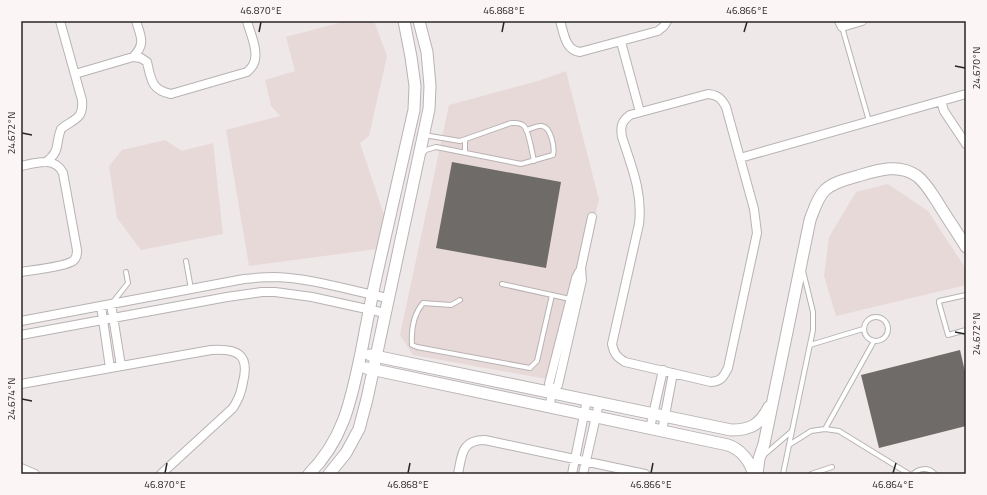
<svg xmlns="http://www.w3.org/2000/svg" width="987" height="495" font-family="'Titillium Web',sans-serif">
	<rect width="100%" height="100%" fill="#eee8e8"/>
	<path fill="#e8d9d9" d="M 346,21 L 374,21 L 387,56 L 369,136 L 360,143 L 384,215 L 377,249 L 249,266 L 226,130 L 280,116 L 271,106 L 265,80 L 295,71 L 286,37 Z
		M 566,71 L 599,200 L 552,380 L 413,355 L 400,335 L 449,105 L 541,80 Z
		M 165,140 L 182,151 L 213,143 L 223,234 L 141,250 L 117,218 L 109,166 L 122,150 Z
		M 888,184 L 928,211 L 966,269 L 966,285 L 836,316 L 824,276 L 829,237 L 856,192 Z"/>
	<path fill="#6f6b69" d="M 452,162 L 561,182 L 546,268 L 436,248 Z
		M 960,350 L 966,376 L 966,426 L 879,448 L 861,375 Z"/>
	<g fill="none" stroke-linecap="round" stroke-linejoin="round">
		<g stroke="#b8b2b3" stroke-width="6">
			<path id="service" d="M 842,27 L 869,121
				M 424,135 L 460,141 L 511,123 C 516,123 520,122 524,126 C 529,131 532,153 534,161
				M 465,152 L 465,140
				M 422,154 L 426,150 L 436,147 L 521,164 L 553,155 C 555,148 551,127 542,126 C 538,125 531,129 526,130
				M 186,261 L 191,289
				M 502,284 L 570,299
				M 966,295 L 939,301 L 939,303 L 948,335 L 966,330
				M 460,300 L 451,305 L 423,303 C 413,315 411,330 412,345 L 417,347 L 530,368 L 537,361 L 552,295
				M 113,302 L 128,283 L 126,272
				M864 329a12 12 0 1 1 24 0a12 12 0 1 1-24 0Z
				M 810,345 L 863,329
				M 825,429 L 874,341
				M 789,445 L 811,431 L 825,429 L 839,431 L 909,474
				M 764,455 L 792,431
				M 783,474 L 813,330 L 813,312 L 803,271
				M 811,474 L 832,467
				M 913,474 C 919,468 928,467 935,474"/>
		</g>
		<g stroke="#b8b2b3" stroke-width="10">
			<path id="minor" d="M 560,21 C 564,33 565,50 580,52 L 658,31 L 664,26 L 667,21
				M 839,21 L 842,27 L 862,21
				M 621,42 L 640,112
				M 133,57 C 146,44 141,37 136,21
				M 75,74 L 133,57 L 141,58 L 147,62 C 151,79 151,90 171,94 L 247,72 C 249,70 252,67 253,65 C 260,53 250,33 247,21
				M 708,94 C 718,95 722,99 726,107 L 754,209 L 757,233 L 728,368 C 723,377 722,381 711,382 L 625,362 C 617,357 614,354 612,344 L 639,224 C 643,193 631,165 622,137 C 620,126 622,121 630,115 Z
				M 941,101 L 944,111 L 966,144
				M 740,158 L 966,94
				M 46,162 C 61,151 55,144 61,129 C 73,119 84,120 82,100 L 60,21
				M 21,166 C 36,163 55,156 63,173 L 77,250 C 77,254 77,258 73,261 C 64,267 33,270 21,272
				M 111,304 L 121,366
				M 101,306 L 110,368
				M 21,321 L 244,279 C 254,278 265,277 275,277 C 312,278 352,291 388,298
				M 21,335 L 227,297 L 262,292 L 275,292 L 312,297 L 385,313
				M 21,384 L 211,350 C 237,348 250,354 243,382 C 241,393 239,398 233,408 L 161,474
				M 552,394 L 549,384 L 576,278 L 579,272
				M 549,407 L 552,394 L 558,385 L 582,280 L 581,268 L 592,217
				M 650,428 L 663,370
				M 662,431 L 673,373
				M 21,468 L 35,474
				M 458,474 C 462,455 461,440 485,440 L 645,474
				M 572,474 L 587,400
				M 583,474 L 599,403"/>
		</g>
		<g stroke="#b8b2b3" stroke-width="13">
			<path id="tertiary" d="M 370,355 L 731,430 C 750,430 760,425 769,407
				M 366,368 L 728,445 C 742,450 749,460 754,474
				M 309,474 C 344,439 351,400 361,353 C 366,327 371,300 377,273 C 389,218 402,164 414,110 L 415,86 L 411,57 L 404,21
				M 329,474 L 346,453 L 359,429 L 367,399 L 429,109 L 430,86 L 427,52 L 419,21
				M 757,474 L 759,459 L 764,444 L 810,220 C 814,210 817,198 825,190 C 834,182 847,179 858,176 C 878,170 899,163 917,176 C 926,183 932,194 938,203 C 947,218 957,232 966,247"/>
		</g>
		<use href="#service" stroke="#fff" stroke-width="4"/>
		<use href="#minor" stroke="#fff" stroke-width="8"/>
		<use href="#tertiary" stroke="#fff" stroke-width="11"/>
	</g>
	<path fill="none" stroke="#282626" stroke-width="1.5" d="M 259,32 L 261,22M 502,32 L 504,22M 744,32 L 747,22M 955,66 L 965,68M 22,133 L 32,135M 955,332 L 965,334M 22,399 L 32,401M 165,473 L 167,463M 408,473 L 410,463M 651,473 L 653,463M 893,473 L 896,463"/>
	<rect width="987" height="495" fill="none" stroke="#fcf5f6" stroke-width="44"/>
	<rect x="22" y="22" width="943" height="451" fill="none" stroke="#282626" stroke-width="1.5"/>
	<g font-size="10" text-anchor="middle" fill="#282626">
		<text x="261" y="14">46.870°E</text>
		<text x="504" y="14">46.868°E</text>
		<text x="747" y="14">46.866°E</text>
		<text transform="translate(976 68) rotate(-90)" y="4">24.670°N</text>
		<text transform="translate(11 133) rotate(-90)" y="4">24.672°N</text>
		<text transform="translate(976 334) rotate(-90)" y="4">24.672°N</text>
		<text transform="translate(11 399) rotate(-90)" y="4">24.674°N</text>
		<text x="165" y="488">46.870°E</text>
		<text x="408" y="488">46.868°E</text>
		<text x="651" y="488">46.866°E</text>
		<text x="893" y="488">46.864°E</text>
	</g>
</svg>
